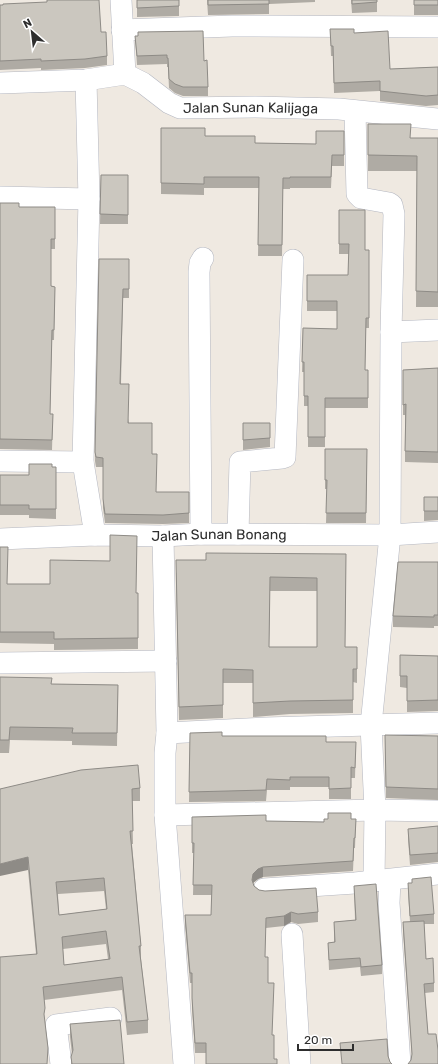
<svg xmlns="http://www.w3.org/2000/svg" width="438" height="1064" font-family="Rubik,sans-serif">
	<rect width="100%" height="100%" fill="#efe9e1"/>
	<g fill="none" stroke-linecap="round" stroke-linejoin="round">
		<g stroke="#b4b7c1" stroke-width="22">
			<g id="street">
				<path d="M 121,0 L 125,74"/>
				<path d="M 122,30 L 232,26 L 438,27"/>
				<path d="M 86,80 L 89,199 L 83,462 L 95,535"/>
				<path id="s1" d="M 0,83 L 86,80 L 125,74 L 143,83 L 169,103 L 180,108 L 255,107 L 339,109 L 438,119"/>
				<path d="M 355,111 L 357,194 L 361,198 L 389,203 L 392,205 L 394,214 L 391,332 L 390,535 L 371,725 L 375,810 L 374,881"/>
				<path d="M 0,197 L 89,199"/>
				<path d="M 391,332 L 438,330"/>
				<path d="M 0,461 L 83,462"/>
				<path d="M 201,534 L 199,272 L 200,263 L 203,258"/>
				<path d="M 238,534 L 240,462 L 282,458 L 285,457 L 293,260"/>
				<path d="M 163,536 L 167,733 L 165,753 L 165,815 L 184,1064"/>
				<path id="s2" d="M 0,539 L 95,535 L 163,536 L 201,534 L 390,535 L 438,532"/>
				<path d="M 0,663 L 166,661"/>
				<path d="M 167,733 L 266,728 L 438,723"/>
				<path d="M 165,815 L 375,810 L 438,811"/>
				<path d="M 390,880 L 389,903 L 400,1064"/>
				<path d="M 264,889 L 355,883 L 438,874"/>
				<path d="M 292,934 L 300,1064"/>
				<path d="M 61,1064 L 56,1025 L 111,1018"/>
			</g>
		</g>
		<use href="#street" stroke="#fff" stroke-width="21"/>
	</g>
	<path fill="#afaba4" fill-rule="evenodd" d="M 137,0 L 179,0 L 179,16 L 137,17 Z
		M 207,0 L 315,0 L 315,2 L 269,4 L 269,14 L 208,15 Z
		M 351,0 L 377,0 L 377,12 L 352,13 Z
		M 414,0 L 438,0 L 438,15 L 414,15 Z
		M 0,5 L 101,32 L 107,56 L 107,65 L 85,68 L 41,70 L 41,68 L 0,70 Z
		M 330,29 L 354,33 L 390,69 L 438,67 L 438,105 L 426,106 L 380,101 L 380,91 L 334,93 L 333,56 L 331,56 Z
		M 135,36 L 204,61 L 208,87 L 208,96 L 183,96 L 175,93 L 169,88 L 168,67 L 167,67 L 167,64 L 137,65 Z
		M 368,124 L 411,138 L 438,138 L 438,307 L 416,307 L 417,171 L 368,171 Z
		M 161,128 L 205,136 L 255,143 L 316,144 L 344,131 L 344,166 L 332,166 L 331,188 L 290,188 L 290,189 L 283,189 L 282,256 L 258,256 L 259,188 L 204,188 L 204,195 L 161,194 Z
		M 101,175 L 128,175 L 128,224 L 100,224 Z
		M 0,203 L 19,207 L 55,207 L 55,249 L 51,249 L 51,286 L 55,287 L 54,340 L 52,340 L 50,414 L 53,414 L 52,450 L 0,449 Z
		M 339,210 L 365,250 L 369,250 L 369,328 L 366,328 L 365,370 L 368,370 L 368,408 L 325,408 L 325,447 L 308,447 L 308,406 L 304,406 L 304,372 L 302,372 L 303,328 L 337,329 L 337,311 L 307,311 L 307,275 L 348,275 L 349,254 L 339,254 Z
		M 99,259 L 129,259 L 129,298 L 123,298 L 121,384 L 129,423 L 152,454 L 156,492 L 189,492 L 189,523 L 163,524 L 105,523 L 103,508 L 103,467 L 96,467 L 95,461 Z
		M 438,368 L 438,463 L 405,462 L 405,415 L 403,415 L 403,370 Z
		M 243,423 L 270,423 L 270,447 L 243,450 Z
		M 325,449 L 367,449 L 366,523 L 326,523 L 327,489 L 325,489 Z
		M 52,467 L 56,467 L 56,519 L 29,518 L 29,515 L 0,515 L 0,481 L 29,475 Z
		M 424,497 L 438,497 L 438,520 L 424,521 Z
		M 0,547 L 7,584 L 138,593 L 138,649 L 54,650 L 54,644 L 0,643 Z
		M 346,554 L 345,647 L 357,647 L 357,683 L 353,682 L 353,713 L 290,714 L 253,717 L 253,683 L 223,683 L 223,718 L 179,720 L 176,573 L 206,560 ZM 270,591 L 317,591 L 317,647 L 269,647 Z
		M 438,562 L 438,626 L 434,626 L 434,628 L 393,627 L 393,616 Z
		M 400,655 L 438,656 L 438,711 L 407,712 L 407,688 L 400,687 Z
		M 0,677 L 52,684 L 118,685 L 117,746 L 72,745 L 72,741 L 10,740 L 9,753 L 0,753 Z
		M 190,733 L 222,736 L 326,742 L 356,742 L 355,778 L 351,778 L 351,799 L 329,799 L 329,787 L 290,787 L 290,790 L 267,790 L 266,801 L 189,802 Z
		M 385,735 L 438,736 L 438,800 L 386,798 Z
		M 140,788 L 140,801 L 132,801 L 133,844 L 132,844 L 141,946 L 141,959 L 148,1020 L 148,1033 L 127,1035 L 122,990 L 44,1000 L 36,954 L 28,870 L 0,789 ZM 104,891 L 106,909 L 59,915 L 58,894 ZM 106,944 L 108,959 L 64,965 L 63,949 Z
		M 192,817 L 266,821 L 324,822 L 356,819 L 355,848 L 354,848 L 353,871 L 263,877 L 258,879 L 253,883 L 254,886 L 259,890 L 318,912 L 318,922 L 298,924 L 291,922 L 284,926 L 266,928 L 206,1053 L 195,1053 L 192,1008 L 192,983 L 190,983 L 185,925 L 185,915 L 211,915 L 212,895 L 193,895 L 194,853 L 192,853 Z
		M 438,826 L 438,862 L 410,865 L 408,839 L 408,829 Z
		M 408,883 L 434,914 L 434,924 L 424,924 L 426,959 L 434,983 L 434,992 L 425,993 L 428,1034 L 438,1050 L 411,1060 L 412,1057 L 403,931 L 403,922 L 410,922 L 408,893 Z
		M 354,886 L 382,965 L 382,974 L 361,976 L 360,967 L 329,970 L 328,943 L 334,942 L 334,922 L 355,920 Z
		M 70,1024 L 124,1064 L 71,1064 L 72,1054 L 70,1037 Z"/>
	<path fill="#8e8b86" d="M 28,857 L 28,870 L 0,876 L 0,864 Z
		M 263,867 L 263,877 L 258,879 L 253,883 L 252,880 L 253,874 L 258,869 Z
		M 291,912 L 291,922 L 284,926 L 284,916 Z"/>
	<path fill="#cbc7bf" stroke="#8e8b86" fill-rule="evenodd" d="M 47,0 L 99,0 L 101,32 L 106,32 L 107,56 L 85,59 L 41,61 L 41,59 L 0,61 L 0,5 L 3,5 L 3,4 L 47,2 Z
		M 137,0 L 179,0 L 179,6 L 137,8 Z
		M 208,0 L 269,0 L 269,4 L 208,5 Z
		M 352,0 L 377,0 L 377,2 L 352,4 Z
		M 414,0 L 438,0 L 438,5 L 414,5 Z
		M 330,29 L 354,29 L 354,33 L 388,31 L 390,69 L 438,67 L 438,95 L 426,96 L 380,91 L 380,81 L 334,83 L 333,46 L 331,46 Z
		M 203,31 L 204,61 L 207,60 L 208,87 L 183,87 L 175,84 L 169,79 L 168,58 L 167,58 L 167,55 L 137,56 L 135,36 L 138,36 L 138,32 Z
		M 368,124 L 411,124 L 410,138 L 438,138 L 438,292 L 416,291 L 417,156 L 368,155 Z
		M 161,128 L 205,128 L 205,136 L 255,136 L 255,143 L 316,144 L 316,131 L 344,131 L 344,155 L 332,155 L 331,177 L 290,177 L 290,178 L 283,178 L 282,245 L 258,245 L 259,177 L 204,177 L 204,184 L 161,183 Z
		M 101,175 L 128,175 L 128,215 L 100,214 Z
		M 0,203 L 19,203 L 19,207 L 55,207 L 55,239 L 51,239 L 51,286 L 55,287 L 54,330 L 52,330 L 50,414 L 53,414 L 52,440 L 0,439 Z
		M 339,210 L 365,210 L 365,250 L 369,250 L 369,318 L 366,318 L 365,370 L 368,370 L 368,398 L 325,398 L 325,437 L 308,437 L 308,396 L 304,396 L 304,362 L 302,362 L 303,328 L 337,329 L 337,301 L 307,301 L 307,275 L 348,275 L 349,244 L 339,244 Z
		M 99,259 L 129,259 L 129,289 L 123,289 L 120,384 L 129,384 L 128,423 L 152,423 L 152,454 L 157,454 L 156,492 L 189,492 L 189,513 L 163,515 L 105,514 L 103,499 L 103,458 L 96,457 L 95,452 Z
		M 438,368 L 438,452 L 405,451 L 406,404 L 403,405 L 403,370 Z
		M 243,423 L 270,423 L 270,438 L 243,440 Z
		M 325,449 L 367,449 L 366,513 L 326,513 L 327,480 L 325,480 Z
		M 29,464 L 52,464 L 52,467 L 56,467 L 56,509 L 29,509 L 29,505 L 0,505 L 0,475 L 29,475 Z
		M 424,497 L 438,497 L 438,511 L 424,511 Z
		M 110,535 L 137,536 L 136,593 L 138,593 L 138,638 L 54,639 L 54,632 L 0,632 L 0,547 L 8,547 L 7,584 L 50,584 L 50,560 L 110,561 Z
		M 206,553 L 346,554 L 345,647 L 357,647 L 357,669 L 353,669 L 353,700 L 290,701 L 253,703 L 253,670 L 223,669 L 223,705 L 179,707 L 176,560 L 206,560 ZM 270,577 L 317,578 L 317,647 L 269,647 Z
		M 398,562 L 438,562 L 438,615 L 434,615 L 434,617 L 393,616 Z
		M 400,655 L 438,656 L 438,700 L 407,701 L 407,676 L 400,676 Z
		M 0,677 L 52,678 L 51,684 L 118,685 L 117,733 L 72,733 L 73,728 L 10,727 L 9,740 L 0,740 Z
		M 222,732 L 222,736 L 326,736 L 326,742 L 356,742 L 355,768 L 351,767 L 351,788 L 329,789 L 329,777 L 290,777 L 290,780 L 267,779 L 266,790 L 189,792 L 190,733 Z
		M 385,735 L 438,736 L 438,789 L 386,787 Z
		M 138,765 L 140,788 L 132,789 L 133,831 L 130,831 L 141,946 L 139,946 L 148,1020 L 127,1022 L 122,977 L 43,987 L 45,1008 L 44,1014 L 48,1048 L 47,1064 L 0,1064 L 0,957 L 37,954 L 28,857 L 0,864 L 0,789 L 81,770 ZM 104,878 L 107,909 L 59,915 L 56,882 ZM 106,931 L 110,959 L 64,965 L 62,937 Z
		M 328,813 L 351,813 L 351,819 L 356,819 L 355,838 L 354,838 L 353,861 L 263,867 L 258,869 L 253,874 L 252,880 L 254,886 L 259,890 L 265,891 L 316,888 L 318,912 L 298,914 L 291,912 L 284,916 L 266,918 L 265,957 L 268,957 L 268,983 L 274,983 L 272,1035 L 274,1035 L 274,1059 L 277,1059 L 277,1064 L 206,1064 L 206,1043 L 195,1043 L 192,998 L 192,973 L 190,973 L 185,915 L 211,915 L 212,885 L 193,885 L 194,843 L 192,843 L 192,817 L 266,815 L 266,821 L 324,822 L 324,819 L 328,819 Z
		M 438,826 L 438,853 L 410,855 L 408,829 Z
		M 431,877 L 434,914 L 410,916 L 408,883 L 412,883 L 412,879 Z
		M 376,884 L 382,965 L 361,967 L 360,958 L 329,960 L 328,943 L 335,942 L 334,922 L 356,920 L 354,886 Z
		M 424,921 L 426,959 L 433,958 L 434,983 L 424,984 L 428,1034 L 436,1034 L 438,1050 L 438,1064 L 408,1064 L 411,1060 L 412,1054 L 403,922 Z
		M 120,1020 L 124,1064 L 72,1064 L 71,1057 L 73,1050 L 70,1024 Z
		M 387,1039 L 388,1056 L 390,1062 L 392,1064 L 342,1064 L 340,1043 Z"/>
	<g text-anchor="middle" stroke-width="3" stroke-linejoin="round" paint-order="stroke">
		<g font-size="14" fill="#2e2e2e" stroke="#fff">
			<text dy="5" stroke="none"><textPath href="#s1" startOffset="261">Jalan Sunan Kalijaga</textPath></text>
			<text dy="5" stroke="none"><textPath href="#s2" startOffset="219">Jalan Sunan Bonang</textPath></text>
		</g>
	</g>
	<g transform="translate(32 32) rotate(332)" stroke="#ffffff" stroke-width="3" paint-order="stroke">
	<path d="M0-3L7 15L0 10L-7 15Z" fill="#2e2e2e"/>
	<text y="-6" font-size="11" font-weight="bold" text-anchor="middle" fill="#2e2e2e">N</text>
	</g>
	<path d="M298 1044v6h55v-6" fill="none" stroke="#2e2e2e" stroke-width="2"/>
	<text x="304" y="1044" font-size="12" fill="#2e2e2e" stroke="#ffffff" stroke-width="3" paint-order="stroke">20 m</text>
</svg>
